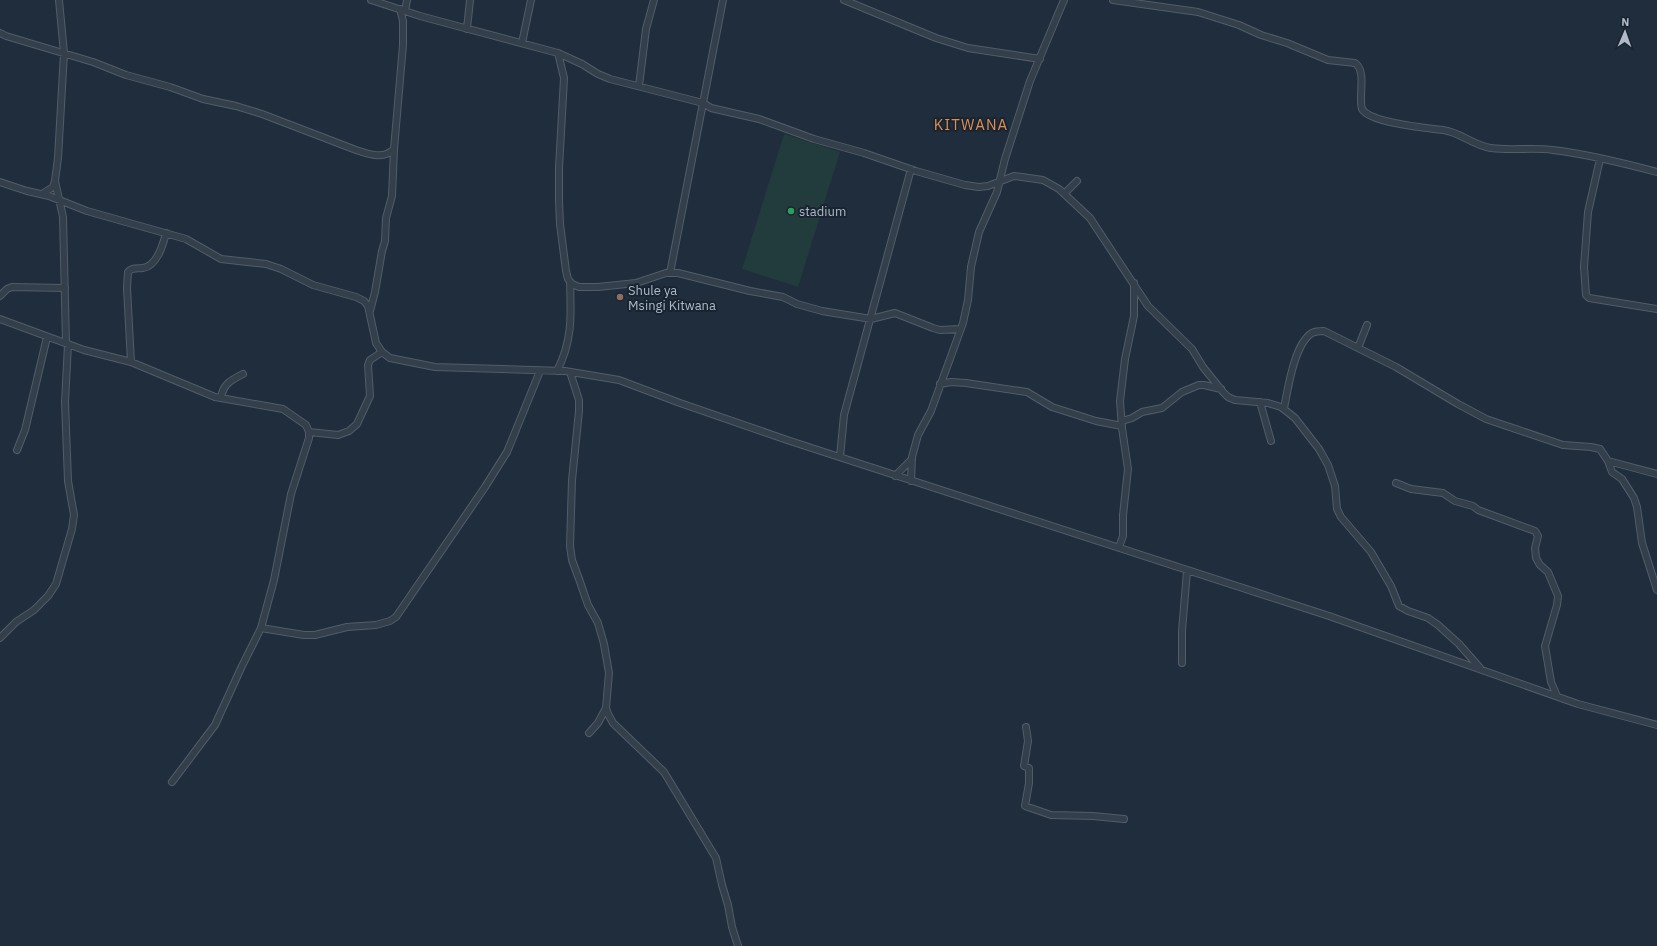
<svg xmlns="http://www.w3.org/2000/svg" width="1657" height="946" font-family="'IBM Plex Sans',sans-serif">
	<rect width="100%" height="100%" fill="#202d3c"/>
	<path fill="#223b3d" d="M 784,134 L 840,152 L 798,287 L 742,269 Z"/>
	<g fill="none" stroke-linecap="round" stroke-linejoin="round">
		<g stroke="#525c6a" stroke-width="8">
			<path id="minor" d="M 371,0 L 420,16 L 558,53 L 582,64 L 598,74 L 610,79 L 703,103 L 711,108 L 759,119 L 814,139 L 864,153 L 916,171 L 965,185 L 979,187 L 988,186 L 1014,176 L 1022,177 L 1043,180 L 1059,189 L 1090,218 L 1148,306 L 1192,349 L 1203,367 L 1223,392 L 1228,397 L 1235,400 L 1268,403 L 1281,407 L 1295,418 L 1319,449 L 1328,465 L 1335,486 L 1337,509 L 1341,517 L 1371,552 L 1391,586 L 1399,606 L 1408,611 L 1428,618 L 1438,625 L 1459,644 L 1480,668
				M 844,0 L 936,38 L 968,48 L 1040,59
				M 1113,0 L 1198,12 L 1239,25 L 1261,35 L 1287,43 L 1328,60 L 1355,63 C 1367,71 1358,96 1362,109 C 1370,123 1426,128 1443,130 C 1460,132 1474,146 1491,148 C 1512,151 1532,147 1553,150 C 1588,154 1623,163 1657,172
				M 405,11 L 407,0
				M 467,29 L 470,0
				M 0,33 L 6,36 L 93,62 L 126,75 L 170,87 L 203,99 L 236,106 L 262,114 L 356,150 C 368,154 384,160 394,149
				M 522,43 L 531,0
				M 558,53 L 564,78 L 559,168 L 559,201 L 560,224 L 566,271 L 568,279 L 572,284 L 579,287 L 598,287 L 636,283 L 666,273 L 678,273 L 750,291 L 783,297 L 797,304 L 822,311 L 871,319 L 895,313 L 933,328 L 940,330 L 960,329
				M 639,86 L 646,29 L 654,0
				M 1600,159 L 1588,212 L 1584,267 L 1586,295 L 1589,298 L 1657,309
				M 55,181 L 63,217 L 66,343
				M 0,182 L 27,191 L 49,196 L 87,211 L 186,239 L 221,259 L 266,264 L 281,269 L 313,285 L 356,297 L 364,301 L 368,306 L 376,343 L 382,352 L 390,358 L 435,367 L 565,371 L 619,380 L 680,403 L 787,440 L 1329,616 L 1578,704 L 1657,725
				M 42,194 L 53,187 L 55,181 L 58,158 L 64,53 L 59,0
				M 1064,194 L 1077,181
				M 670,273 L 723,0
				M 0,296 L 7,289 L 12,287 L 65,288
				M 370,311 L 375,292 L 382,251 L 385,241 L 386,218 L 392,196 L 394,149 L 403,45 L 403,21 L 400,9
				M 0,319 L 84,350 L 131,362 L 215,397 L 283,409 L 306,425 L 309,432 L 309,438 L 291,494 L 274,580 L 261,628 L 242,666 L 215,725 L 172,782
				M 1358,348 L 1367,325
				M 131,362 L 127,288 L 128,272 C 132,267 137,269 143,268 C 157,266 163,245 166,233
				M 557,371 C 573,340 571,314 570,282
				M 570,372 L 579,400 L 579,411 L 572,480 L 570,546 L 572,560 L 579,579 L 588,605 L 598,623 L 604,644 L 609,673 L 606,708 L 608,714 L 613,723 L 664,772 L 716,858 L 722,885 L 728,905 L 732,927 L 738,946
				M 940,384 L 951,382 L 966,383 L 1027,392 L 1052,407 L 1096,421 L 1122,426
				M 221,398 C 223,384 231,380 243,374
				M 1260,402 L 1271,441
				M 1284,408 C 1288,389 1294,344 1312,333 C 1316,331 1320,331 1324,331 L 1396,367 L 1458,404 L 1486,419 L 1563,445 L 1591,447 L 1600,449 L 1608,461 L 1612,472 L 1622,479 L 1634,498 L 1637,507 L 1642,543 L 1657,590
				M 1122,421 L 1132,418 L 1142,412 L 1162,408 L 1182,392 L 1199,385 L 1204,385 L 1221,389
				M 309,432 L 338,435 L 349,431 L 357,424 L 370,396 L 368,365 L 370,360 L 382,352
				M 17,450 L 25,430 L 47,337
				M 840,457 L 844,415 L 911,169
				M 1608,461 L 1657,474
				M 895,476 L 912,459
				M 911,481 L 912,457 L 918,435 L 931,411 L 963,323 L 968,300 L 971,267 L 979,232 L 997,192 L 1005,159 L 1030,81 L 1064,0
				M 1396,483 L 1411,489 L 1443,493 L 1455,501 L 1473,506 L 1478,510 L 1535,531 L 1538,536 L 1535,548 L 1536,558 L 1540,565 L 1548,572 L 1558,596 L 1557,605 L 1545,646 L 1551,682 L 1557,696
				M 1119,547 L 1123,536 L 1123,515 L 1128,469 L 1122,428 L 1120,401 L 1125,359 L 1134,316 L 1134,283
				M 261,628 L 304,635 L 315,635 L 347,627 L 376,625 L 390,621 L 396,617 L 485,487 L 507,452 L 540,371
				M 0,638 L 16,622 L 34,610 L 48,596 L 56,584 L 72,529 L 74,515 L 68,481 L 65,402 L 68,344
				M 1182,663 L 1182,631 L 1187,571
				M 1026,727 L 1028,741 L 1024,766 L 1029,768 L 1029,783 L 1025,806 L 1051,815 L 1093,816 L 1124,819
				M 589,733 L 598,723 L 606,708"/>
		</g>
		<use href="#minor" stroke="#343f4c" stroke-width="6"/>
	</g>
	<circle fill="#2e9e5b" stroke="#192431" stroke-width="1.5" cx="791" cy="211" r="4"/>
	<circle fill="#8d6e63" stroke="#192431" stroke-width="1.5" cx="620" cy="297" r="4"/>
	<g text-anchor="middle" stroke-width="4" stroke-linejoin="round" paint-order="stroke">
		<g font-size="13" fill="#afb9c8" stroke="#192431" text-anchor="start">
			<text x="799" y="216">stadium</text>
			<text x="628" y="295">Shule ya<tspan x="628" dy="15">Msingi Kitwana</tspan></text>
		</g>
		<g font-size="15" letter-spacing="1" fill="#dd8e56" stroke="#192431">
			<text x="971" y="130">KITWANA</text>
		</g>
	</g>
	<g transform="translate(1625 32) rotate(2)" stroke="#192431" stroke-width="3" paint-order="stroke">
	<path d="M0-3L7 15L0 10L-7 15Z" fill="#afb9c8"/>
	<text y="-6" font-size="11" font-weight="bold" text-anchor="middle" fill="#afb9c8">N</text>
	</g>
</svg>
